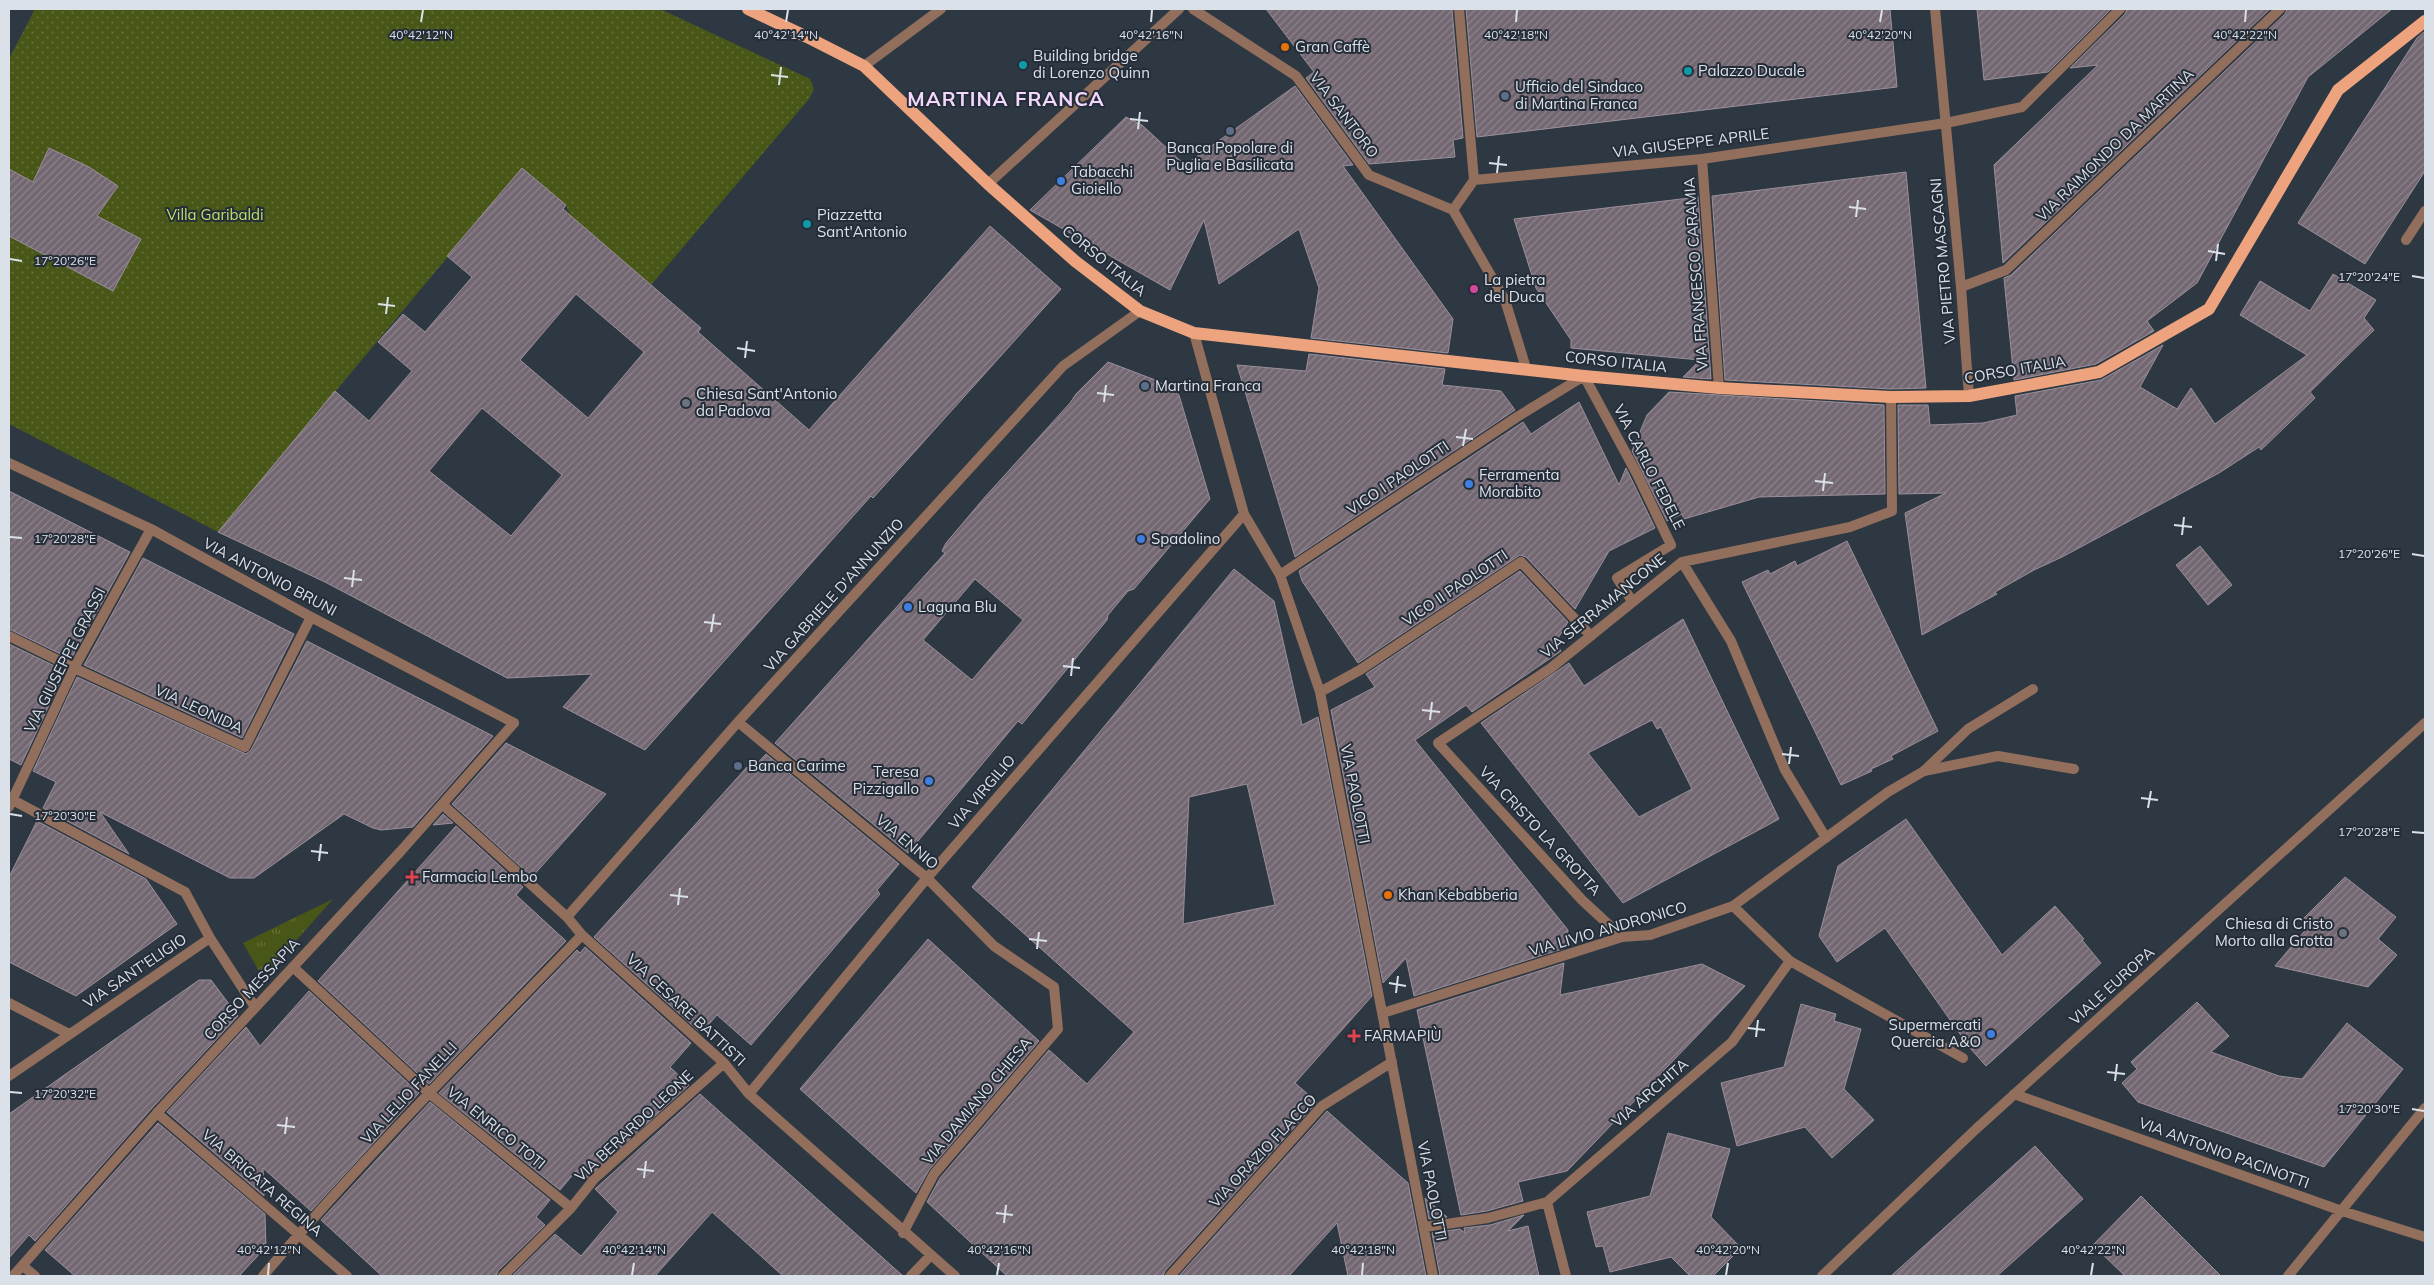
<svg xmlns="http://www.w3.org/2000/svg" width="2434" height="1285" font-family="Mulish,sans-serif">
	<defs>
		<pattern id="grass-tufts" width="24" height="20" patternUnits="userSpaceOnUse" patternTransform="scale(1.25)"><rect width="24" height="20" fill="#485717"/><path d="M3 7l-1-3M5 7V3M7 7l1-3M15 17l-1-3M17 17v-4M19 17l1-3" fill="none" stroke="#626f39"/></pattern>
		<pattern id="garden-dots" width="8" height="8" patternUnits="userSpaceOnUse" patternTransform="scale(1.25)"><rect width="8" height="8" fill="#485717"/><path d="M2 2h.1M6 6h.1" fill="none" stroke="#626f39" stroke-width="1.8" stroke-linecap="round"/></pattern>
		<pattern id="building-hatch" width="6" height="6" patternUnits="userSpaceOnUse" patternTransform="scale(1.25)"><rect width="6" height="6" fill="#736772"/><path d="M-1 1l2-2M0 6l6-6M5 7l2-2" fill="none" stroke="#8d848d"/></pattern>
	</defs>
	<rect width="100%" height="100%" fill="#2e3842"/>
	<path fill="url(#grass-tufts)" d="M 333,899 L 263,978 L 243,943 Z"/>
	<path fill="url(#garden-dots)" d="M 35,9 L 660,9 L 810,79 L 814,89 L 809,99 L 651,285 L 570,215 L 566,205 L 522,168 L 218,532 L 9,424 L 9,59 Z"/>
	<path fill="url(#building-hatch)" stroke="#9b8f9a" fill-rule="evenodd" d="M 1266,9 L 1452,9 L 1463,138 L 1453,140 L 1455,157 L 1369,164 L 1306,78 L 1314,72 Z
		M 1466,9 L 1890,9 L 1897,87 L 1477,137 Z
		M 1977,9 L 2111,9 L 2048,72 L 1984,80 Z
		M 2127,9 L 2270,9 L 2003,263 L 1994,165 L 2098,65 L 2070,68 L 2125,14 Z
		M 2287,9 L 2392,9 L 2308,77 L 2197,283 L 2147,321 L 2154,331 L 2096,364 L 2014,380 L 2004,278 L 2011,275 L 2285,14 Z
		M 2425,31 L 2425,171 L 2365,264 L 2298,223 L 2417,38 Z
		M 1295,86 L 1353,165 L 1343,166 L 1453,319 L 1448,353 L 1311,338 L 1319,288 L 1299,229 L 1219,284 L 1204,220 L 1170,290 L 1030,210 L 1126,117 L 1142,125 L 1185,165 Z
		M 49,148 L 89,167 L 118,186 L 97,216 L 141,239 L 113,291 L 9,236 L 9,169 L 33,182 Z
		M 522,168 L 566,205 L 563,209 L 701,328 L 698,332 L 809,430 L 990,226 L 1061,289 L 873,498 L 871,496 L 645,750 L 563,707 L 592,674 L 507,678 L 325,582 L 218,532 L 335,391 L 369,421 L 412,371 L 378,342 L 403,314 L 425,332 L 472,277 L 447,256 ZM 576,294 L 644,352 L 588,418 L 520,360 ZM 482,408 L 562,475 L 511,536 L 429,471 Z
		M 1906,172 L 1926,388 L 1891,389 L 1725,380 L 1712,196 Z
		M 1698,197 L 1711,379 L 1683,377 L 1700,360 L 1571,348 L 1571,340 L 1536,288 L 1514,219 Z
		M 2333,274 L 2376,300 L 2364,318 L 2374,330 L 2310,392 L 2315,398 L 2261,450 L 2259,447 L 2219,473 L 2062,557 L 2034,570 L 1995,592 L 1997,594 L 1922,635 L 1905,513 L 1946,493 L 1899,494 L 1898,405 L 1928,405 L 1930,425 L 1983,423 L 2017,415 L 2015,396 L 2101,380 L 2163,345 L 2140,387 L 2177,409 L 2191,388 L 2215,424 L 2307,355 L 2240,315 L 2260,281 L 2310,311 Z
		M 1309,354 L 1445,369 L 1442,385 L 1501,391 L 1515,410 L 1295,557 L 1237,365 L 1306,371 Z
		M 1108,362 L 1158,381 L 1179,395 L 1210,499 L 1134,589 L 1128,591 L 1108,615 L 1107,620 L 1022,724 L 1018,721 L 908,853 L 775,743 L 945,553 L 942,551 L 946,543 L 985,497 L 1070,403 L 1076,394 ZM 975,579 L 1023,620 L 972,680 L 923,640 Z
		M 1669,392 L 1884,405 L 1885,494 L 1759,497 L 1684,519 L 1682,514 L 1667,521 L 1632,451 L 1647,415 Z
		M 1579,402 L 1619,485 L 1626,468 L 1655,528 L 1609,551 L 1575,609 L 1526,557 L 1520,555 L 1358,663 L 1302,581 L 1299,571 L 1523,422 L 1531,434 Z
		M 9,491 L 130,552 L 71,659 L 9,629 Z
		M 1847,541 L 1938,731 L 1891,756 L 1893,759 L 1871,769 L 1872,771 L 1841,785 L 1742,582 L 1768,570 L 1770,574 L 1795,561 L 1797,566 Z
		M 2200,546 L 2232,585 L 2208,605 L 2176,565 Z
		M 143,558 L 294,634 L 242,738 L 84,665 Z
		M 1234,569 L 1274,601 L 1302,725 L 1318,717 L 1372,996 L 1295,1083 L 1317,1102 L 1165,1271 L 1163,1276 L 1007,1276 L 927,1202 L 940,1178 L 1049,1050 L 1087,1084 L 1134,1032 L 972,887 ZM 1247,784 L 1275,905 L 1183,924 L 1189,797 Z
		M 1520,571 L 1568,622 L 1555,643 L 1561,651 L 1472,712 L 1466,705 L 1415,740 L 1568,930 L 1565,948 L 1414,996 L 1406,958 L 1383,983 L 1331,710 L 1375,687 L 1366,674 Z
		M 1683,619 L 1779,819 L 1623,903 L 1481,723 L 1569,663 L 1584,686 ZM 1652,720 L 1657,729 L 1661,727 L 1692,789 L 1639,817 L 1588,753 Z
		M 307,641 L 493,736 L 413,827 L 381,830 L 373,828 L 344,814 L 254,878 L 230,878 L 100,812 L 129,854 L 43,808 L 56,782 L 33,771 L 77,677 L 246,754 L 251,750 Z
		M 9,644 L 65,671 L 21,765 L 9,759 Z
		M 506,743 L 606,794 L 532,877 L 452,804 Z
		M 766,754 L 899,864 L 877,890 L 880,894 L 751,1045 L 717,1015 L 701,1033 L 594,937 L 747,767 L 750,771 Z
		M 443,814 L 453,823 L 433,825 Z
		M 1906,819 L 2002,955 L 2055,906 L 2084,939 L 2082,940 L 2101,963 L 1986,1066 L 1970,1048 L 1885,928 L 1837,962 L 1819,936 L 1838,866 Z
		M 37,821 L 146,879 L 177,924 L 76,996 L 9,962 L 9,877 Z
		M 456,826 L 523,887 L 516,895 L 566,941 L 429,1084 L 318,981 Z
		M 2345,877 L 2396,917 L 2378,939 L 2397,955 L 2368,987 L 2275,966 L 2308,927 L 2302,920 Z
		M 928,939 L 1039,1041 L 929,1170 L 916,1193 L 800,1089 Z
		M 585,947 L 691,1043 L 670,1067 L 689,1085 L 585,1180 L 576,1171 L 560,1190 L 439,1093 L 577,950 L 580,953 Z
		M 1564,963 L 1560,995 L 1702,964 L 1745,986 L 1567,1171 L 1518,1182 L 1523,1201 L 1487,1211 L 1461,1215 L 1417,1010 Z
		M 199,980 L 211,980 L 238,1016 L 152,1108 L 35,1241 L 29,1235 L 9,1258 L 9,1114 Z
		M 309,991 L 419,1093 L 311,1211 L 263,1168 L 264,1196 L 167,1112 L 246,1027 L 260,1046 Z
		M 2197,1002 L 2229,1036 L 2211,1052 L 2279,1076 L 2302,1079 L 2347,1023 L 2403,1069 L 2324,1167 L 2138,1102 L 2122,1083 L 2137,1069 L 2131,1062 Z
		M 1801,1004 L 1836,1014 L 1834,1021 L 1861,1029 L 1844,1089 L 1874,1120 L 1832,1158 L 1805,1127 L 1737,1146 L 1721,1083 L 1784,1067 Z
		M 700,1094 L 903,1276 L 783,1276 L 712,1212 L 655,1276 L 512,1276 L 555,1234 L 581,1256 L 618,1212 L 595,1189 Z
		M 430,1102 L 550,1200 L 536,1217 L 545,1225 L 498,1271 L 496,1276 L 382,1276 L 321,1220 Z
		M 1327,1111 L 1408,1183 L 1426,1276 L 1348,1276 L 1337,1223 L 1289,1276 L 1179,1276 Z
		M 158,1123 L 265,1214 L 266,1247 L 239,1276 L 75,1276 L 45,1250 Z
		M 1668,1133 L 1730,1149 L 1711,1217 L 1741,1248 L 1713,1276 L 1690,1276 L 1671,1257 L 1610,1272 L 1603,1246 L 1596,1247 L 1587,1212 L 1650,1196 Z
		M 2035,1146 L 2083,1199 L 1997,1276 L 1891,1276 Z
		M 2141,1196 L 2221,1276 L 2125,1276 L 2093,1245 Z
		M 1425,1198 L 1447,1217 L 1429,1219 Z
		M 1524,1215 L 1508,1231 L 1528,1226 L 1539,1276 L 1440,1276 L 1432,1233 L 1460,1229 L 1465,1233 L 1464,1228 L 1490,1225 Z"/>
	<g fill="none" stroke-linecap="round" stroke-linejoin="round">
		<path stroke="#926f5c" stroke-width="10" d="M 1925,770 L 1968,729 L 2033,689
			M 1924,771 L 1998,756 L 2074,769
			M 1790,961 L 1963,1058"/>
		<path stroke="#926f5c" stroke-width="10" d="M 1193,9 L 1296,76 L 1369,175 L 1453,210
			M 1459,9 L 1474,180
			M 864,66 L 941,9
			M 988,184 L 1179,9"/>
		<path stroke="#926f5c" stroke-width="10" d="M 1946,123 L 2022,107 L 2120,9
			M 1702,159 L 1719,388
			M 2406,240 L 2425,211
			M 1961,287 L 2006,270 L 2280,9
			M 1194,333 L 1244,514 L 1280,575 L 1320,692 L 1433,1276
			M 9,463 L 151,529 L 311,617 L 514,723
			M 1682,562 L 1731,641 L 1785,770 L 1826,838
			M 1280,575 L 1517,417 L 1584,376 L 1637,474 L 1671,545 L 1617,578 L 1632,601
			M 9,636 L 74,668 L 245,747 L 311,617
			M 1320,692 L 1360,670 L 1521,562 L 1591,636
			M 738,722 L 927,878 L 994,946 L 1054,987 L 1058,1029 L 934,1174 L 903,1233
			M 9,798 L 185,892 L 210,938
			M 443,805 L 567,917 L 582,935 L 724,1063 L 749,1094 L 955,1276
			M 9,807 L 74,668 L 151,529
			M 567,917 L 738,722 L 1063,366 L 1140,311
			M 1622,937 L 1582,900 L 1438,743 L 1551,668 L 1682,562 L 1850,527 L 1892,511 L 1891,397
			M 293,967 L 429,1093 L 571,1208
			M 9,1003 L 69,1034
			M 1383,1013 L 1622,937 L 1650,935 L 1733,906 L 1888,792 L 1924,771
			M 9,1076 L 210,938 L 255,1007
			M 749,1094 L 927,878 L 1244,514
			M 2014,1094 L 2342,1211 L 2425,1237
			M 157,1113 L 347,1276
			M 1547,1202 L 1566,1276
			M 1425,1227 L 1488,1218 L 1547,1202 L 1732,1042 L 1790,961 L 1733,906
			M 23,1266 L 35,1276
			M 263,1276 C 364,1157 474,1047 582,935
			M 503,1276 L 571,1208 L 595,1178 L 724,1063
			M 911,1276 L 931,1255
			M 1170,1276 L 1322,1106 L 1392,1062
			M 1822,1276 L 1976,1129 L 2425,723
			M 2288,1276 L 2425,1108"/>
		<path stroke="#926f5c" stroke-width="10" d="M 1935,9 L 1961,287 L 1969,396
			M 1526,368 L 1505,300 L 1453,210 L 1474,180 L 1702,159 L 1946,123
			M 13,1276 L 157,1113 L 400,852 L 514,723"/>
		<path stroke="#eda47e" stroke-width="12" d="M 748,9 L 807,37 L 864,66 L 988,184 L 1075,261 L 1140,311 L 1194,333 L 1584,376 L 1719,388 L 1891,397 L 1969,396 L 2099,372 L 2209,309 L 2338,90 L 2425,21"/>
	</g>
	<path fill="none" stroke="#dbe1e8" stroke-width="2" d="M 421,22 L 423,10M 786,22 L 788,10M 1151,22 L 1152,10M 1516,22 L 1517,10M 1880,22 L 1882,10M 2245,22 L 2246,10M 771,75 L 788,77M 779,85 L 781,67M 1130,119 L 1148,121M 1138,129 L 1140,112M 1489,163 L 1507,165M 1497,173 L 1499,156M 1849,207 L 1866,209M 1856,217 L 1858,200M 2208,251 L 2225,254M 10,259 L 22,261M 2216,261 L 2218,244M 2412,276 L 2424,278M 378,304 L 395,306M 386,314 L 388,297M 737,348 L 755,351M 745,358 L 747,341M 1097,393 L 1114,395M 1104,402 L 1106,385M 1456,437 L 1473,439M 1463,446 L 1466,429M 1815,481 L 1833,483M 1823,491 L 1825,473M 2174,525 L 2192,527M 2182,535 L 2184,517M 10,537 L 22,538M 2412,554 L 2424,556M 344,578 L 362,580M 352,587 L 354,570M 704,622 L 721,624M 711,632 L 714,614M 1063,666 L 1080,668M 1071,676 L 1073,658M 1422,710 L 1440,712M 1430,720 L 1432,702M 1782,754 L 1799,756M 1789,764 L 1791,747M 2141,798 L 2158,800M 2148,808 L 2151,791M 10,814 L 22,816M 2412,832 L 2424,833M 311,851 L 328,853M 319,861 L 321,844M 670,895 L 688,897M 678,905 L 680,888M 1029,939 L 1047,941M 1037,949 L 1039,932M 1389,983 L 1406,986M 1396,993 L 1398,976M 1748,1028 L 1765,1030M 1756,1037 L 1758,1020M 2107,1072 L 2125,1074M 2115,1081 L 2117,1064M 10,1092 L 22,1093M 2412,1109 L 2424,1111M 277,1125 L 295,1127M 285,1134 L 287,1117M 637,1169 L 654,1171M 644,1178 L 646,1161M 996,1213 L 1013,1215M 1004,1223 L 1006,1205M 268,1275 L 269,1263M 632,1275 L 634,1263M 997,1275 L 999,1263M 1362,1275 L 1363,1263M 1726,1275 L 1728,1263M 2091,1275 L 2093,1263"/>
	<g fill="#e8710a" stroke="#242d38" stroke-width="2">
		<circle cx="1285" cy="47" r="5"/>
		<circle cx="1388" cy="895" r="5"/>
	</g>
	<g fill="#0f9aa8" stroke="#242d38" stroke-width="2">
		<circle cx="1023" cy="65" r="5"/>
		<circle cx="1688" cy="71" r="5"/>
		<circle cx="807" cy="224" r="5"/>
	</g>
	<g fill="#5c6f8a" stroke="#242d38" stroke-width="2">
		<circle cx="1505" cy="96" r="5"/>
		<circle cx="1230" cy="131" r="5"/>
		<circle cx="1145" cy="386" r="5"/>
		<circle cx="738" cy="766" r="5"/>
	</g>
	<g fill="#3f7fe0" stroke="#242d38" stroke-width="2">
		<circle cx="1061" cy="181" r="5"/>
		<circle cx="1469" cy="484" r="5"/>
		<circle cx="1141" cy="539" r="5"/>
		<circle cx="908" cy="607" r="5"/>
		<circle cx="929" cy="781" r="5"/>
		<circle cx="1991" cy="1034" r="5"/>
	</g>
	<circle fill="#d1479c" stroke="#242d38" stroke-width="2" cx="1474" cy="289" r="5"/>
	<g fill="#6b7280" stroke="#242d38" stroke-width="2">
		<circle cx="686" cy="403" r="5"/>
		<circle cx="2343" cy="933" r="5"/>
	</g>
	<g fill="#e0444e" stroke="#242d38" stroke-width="2">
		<path d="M409.5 869.5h5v5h5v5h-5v5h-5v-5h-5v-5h5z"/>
		<path d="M1351.5 1028.5h5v5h5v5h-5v5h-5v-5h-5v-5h5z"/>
	</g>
	<g text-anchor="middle" stroke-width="4" stroke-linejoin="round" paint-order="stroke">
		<g font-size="15" fill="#dbe1e8" stroke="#242d38" text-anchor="start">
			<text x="1295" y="52">Gran Caffè</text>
			<text x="1033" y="61">Building bridge<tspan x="1033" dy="17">di Lorenzo Quinn</tspan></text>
			<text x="1698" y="76">Palazzo Ducale</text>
			<text x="1515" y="92">Ufficio del Sindaco<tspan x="1515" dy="17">di Martina Franca</tspan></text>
			<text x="1230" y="153" text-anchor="middle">Banca Popolare di<tspan x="1230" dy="17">Puglia e Basilicata</tspan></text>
			<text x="1071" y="177">Tabacchi<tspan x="1071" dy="17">Gioiello</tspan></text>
			<text x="817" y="220">Piazzetta<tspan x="817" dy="17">Sant'Antonio</tspan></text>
			<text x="1484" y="285">La pietra<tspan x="1484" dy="17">del Duca</tspan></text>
			<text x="1155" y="391">Martina Franca</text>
			<text x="696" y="399">Chiesa Sant'Antonio<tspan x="696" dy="17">da Padova</tspan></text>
			<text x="1479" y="480">Ferramenta<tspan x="1479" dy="17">Morabito</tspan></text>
			<text x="1151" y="544">Spadolino</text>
			<text x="918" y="612">Laguna Blu</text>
			<text x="748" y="771">Banca Carime</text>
			<text x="919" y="777" text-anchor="end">Teresa<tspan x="919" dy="17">Pizzigallo</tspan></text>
			<text x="422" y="882">Farmacia Lembo</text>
			<text x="1398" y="900">Khan Kebabberia</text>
			<text x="2333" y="929" text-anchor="end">Chiesa di Cristo<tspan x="2333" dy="17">Morto alla Grotta</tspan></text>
			<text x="1981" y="1030" text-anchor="end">Supermercati<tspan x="1981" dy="17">Quercia A&amp;O</tspan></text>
			<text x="1364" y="1041">FARMAPIÙ</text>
		</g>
		<g font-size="15" fill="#dbe1e8" stroke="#242d38">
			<text transform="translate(1344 115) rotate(53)" y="5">VIA SANTORO</text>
			<text transform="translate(1691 143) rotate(-7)" y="5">VIA GIUSEPPE APRILE</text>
			<text transform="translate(2115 145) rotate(-44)" y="5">VIA RAIMONDO DA MARTINA</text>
			<text transform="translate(1104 261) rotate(39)" y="5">CORSO ITALIA</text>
			<text transform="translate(1943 261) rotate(-95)" y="5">VIA PIETRO MASCAGNI</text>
			<text transform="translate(1696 274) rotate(-94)" y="5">VIA FRANCESCO CARAMIA</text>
			<text transform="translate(1616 362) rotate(6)" y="5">CORSO ITALIA</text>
			<text transform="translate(2015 370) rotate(-10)" y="5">CORSO ITALIA</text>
			<text transform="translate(1649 467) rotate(63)" y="5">VIA CARLO FEDELE</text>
			<text transform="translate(1398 478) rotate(-34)" y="5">VICO I PAOLOTTI</text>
			<text transform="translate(270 577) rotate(28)" y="5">VIA ANTONIO BRUNI</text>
			<text transform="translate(1455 588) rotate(-34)" y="5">VICO II PAOLOTTI</text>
			<text transform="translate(834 595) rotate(-48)" y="5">VIA GABRIELE D'ANNUNZIO</text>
			<text transform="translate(1603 606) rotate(-39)" y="5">VIA SERRAMANCONE</text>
			<text transform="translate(65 660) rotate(-63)" y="5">VIA GIUSEPPE GRASSI</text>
			<text transform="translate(199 709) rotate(25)" y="5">VIA LEONIDA</text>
			<text transform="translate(982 792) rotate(-49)" y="5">VIA VIRGILIO</text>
			<text transform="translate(1355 794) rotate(79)" y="5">VIA PAOLOTTI</text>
			<text transform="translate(1540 831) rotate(47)" y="5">VIA CRISTO LA GROTTA</text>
			<text transform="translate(907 842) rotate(40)" y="5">VIA ENNIO</text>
			<text transform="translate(1608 929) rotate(-16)" y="5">VIA LIVIO ANDRONICO</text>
			<text transform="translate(135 971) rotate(-34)" y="5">VIA SANT'ELIGIO</text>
			<text transform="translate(2112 986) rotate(-42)" y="5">VIALE EUROPA</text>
			<text transform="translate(252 989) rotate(-47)" y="5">CORSO MESSAPIA</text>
			<text transform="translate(686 1010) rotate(43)" y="5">VIA CESARE BATTISTI</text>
			<text transform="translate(409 1093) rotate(-47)" y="5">VIA LELIO FANELLI</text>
			<text transform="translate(1650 1093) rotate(-41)" y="5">VIA ARCHITA</text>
			<text transform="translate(977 1101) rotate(-50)" y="5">VIA DAMIANO CHIESA</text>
			<text transform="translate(634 1126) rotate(-43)" y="5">VIA BERARDO LEONE</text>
			<text transform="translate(496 1128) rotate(39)" y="5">VIA ENRICO TOTI</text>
			<text transform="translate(1263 1151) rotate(-47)" y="5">VIA ORAZIO FLACCO</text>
			<text transform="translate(2224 1153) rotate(20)" y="5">VIA ANTONIO PACINOTTI</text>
			<text transform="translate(262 1183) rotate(41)" y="5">VIA BRIGATA REGINA</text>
			<text transform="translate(1432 1191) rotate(79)" y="5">VIA PAOLOTTI</text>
		</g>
		<g font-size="15" fill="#bfdf6a" stroke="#242d38">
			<text x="215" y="220">Villa Garibaldi</text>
		</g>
		<g font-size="20" font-weight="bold" letter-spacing="1" fill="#f4d7fd" stroke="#242d38">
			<text x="1006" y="106">MARTINA FRANCA</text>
		</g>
	</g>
	<g font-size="12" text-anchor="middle" fill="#dbe1e8" stroke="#242d38" stroke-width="4" stroke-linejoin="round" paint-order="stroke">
		<text x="421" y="39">40°42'12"N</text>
		<text x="786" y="39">40°42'14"N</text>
		<text x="1151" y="39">40°42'16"N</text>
		<text x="1516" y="39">40°42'18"N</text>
		<text x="1880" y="39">40°42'20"N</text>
		<text x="2245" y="39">40°42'22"N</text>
		<text x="65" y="265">17°20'26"E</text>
		<text x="2369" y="281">17°20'24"E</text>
		<text x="65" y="543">17°20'28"E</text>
		<text x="2369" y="558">17°20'26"E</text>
		<text x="65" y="820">17°20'30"E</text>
		<text x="2369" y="836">17°20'28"E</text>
		<text x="65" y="1098">17°20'32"E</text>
		<text x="2369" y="1113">17°20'30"E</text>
		<text x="269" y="1254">40°42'12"N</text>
		<text x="634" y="1254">40°42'14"N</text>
		<text x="999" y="1254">40°42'16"N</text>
		<text x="1363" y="1254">40°42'18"N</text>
		<text x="1728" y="1254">40°42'20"N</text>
		<text x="2093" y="1254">40°42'22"N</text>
	</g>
	<rect width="2434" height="1285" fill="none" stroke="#dbe1e8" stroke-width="20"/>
</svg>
